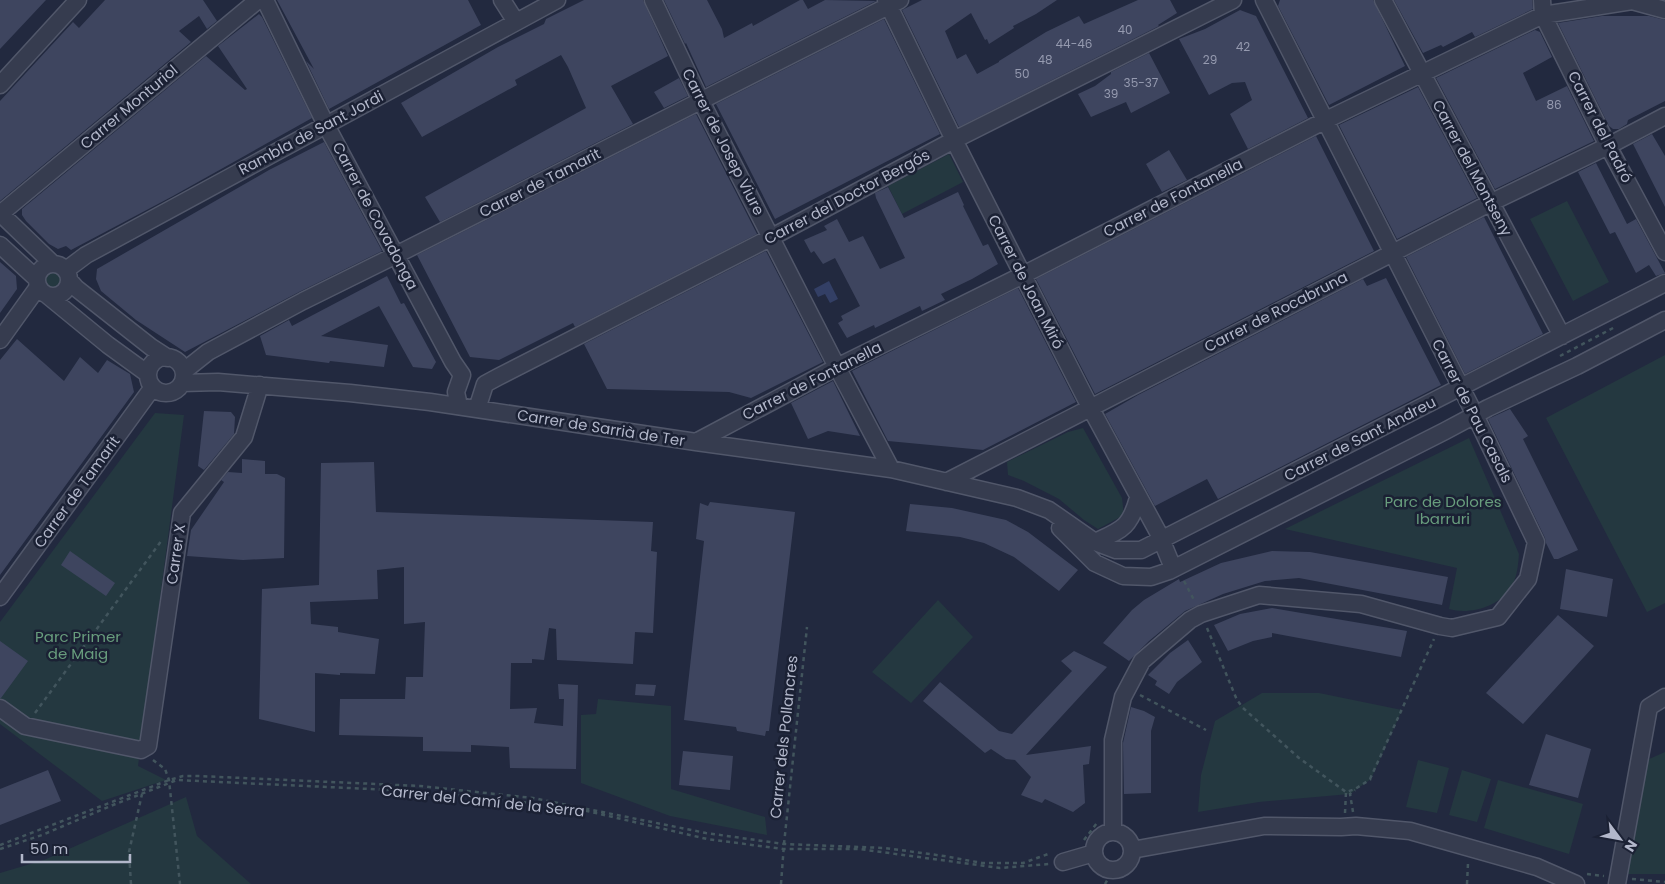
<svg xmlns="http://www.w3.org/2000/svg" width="1665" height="884" font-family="Poppins,sans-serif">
	<rect width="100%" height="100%" fill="#22293f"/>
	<path fill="#243840" d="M 949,154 L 963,182 L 902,214 L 888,186 Z
		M 1567,201 L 1609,282 L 1573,301 L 1530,219 Z
		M43 280a10 10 0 1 1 20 0a10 10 0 1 1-20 0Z
		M 1665,355 L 1665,603 L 1647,612 L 1546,418 Z
		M 155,413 L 184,415 L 138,766 L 166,780 L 102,801 L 0,724 L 0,622 Z
		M 1083,428 L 1122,498 L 1124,515 L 1098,529 L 1084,520 L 1059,499 L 1024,481 L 1008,475 L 1007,462 L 1068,432 Z
		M 1469,438 L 1519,554 C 1518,566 1517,579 1510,589 C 1498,607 1469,615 1449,609 L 1457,568 L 1285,529 Z
		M 938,600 L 973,637 L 911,703 L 872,672 Z
		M 1262,693 L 1319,693 L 1402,710 L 1371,779 L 1350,794 L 1259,802 L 1198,812 L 1201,775 L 1215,721 Z
		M 598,699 L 671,706 L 671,789 L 765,817 L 767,835 L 670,816 L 581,783 L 581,715 L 596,714 Z
		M 1665,752 L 1665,874 L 1627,874 L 1647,760 Z
		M 1418,760 L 1449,768 L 1437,813 L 1406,807 Z
		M 1462,770 L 1491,779 L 1477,822 L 1449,815 Z
		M 1498,780 L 1583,804 L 1569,854 L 1484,828 Z
		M 186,797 L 197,836 L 251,884 L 0,884 L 0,873 L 44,860 Z"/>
	<path fill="#333f65" d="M 829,281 L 838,299 L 830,303 L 825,294 L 818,297 L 814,289 Z"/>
	<path fill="#3e455f" d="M 0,0 L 46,0 L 0,49 Z
		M 105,0 L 203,0 L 217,21 L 207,29 L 199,16 L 179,31 L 191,42 L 0,201 L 0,101 L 73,22 L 79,28 Z
		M 277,0 L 468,0 L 481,25 L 329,109 L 306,61 L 314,69 Z
		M 584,0 L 643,0 L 668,56 L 611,86 L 633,124 L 440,222 L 425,197 L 586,108 L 568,67 L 561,55 L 515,80 L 517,85 L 422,137 L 401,103 L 498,47 L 544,24 L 546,19 Z
		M 664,0 L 707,0 L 722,29 L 724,38 L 752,23 L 753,26 L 800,0 L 803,0 L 808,9 L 825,0 L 876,1 L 706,87 L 686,43 L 685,44 Z
		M 922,0 L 1057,0 L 1036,14 L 1013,26 L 1014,28 L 989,44 L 987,39 L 985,40 L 971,13 L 945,31 L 957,59 L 966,54 L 977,74 L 999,62 L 999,61 L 1046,32 L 1079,16 L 1084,24 L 1138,0 L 1170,0 L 1177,13 L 1158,25 L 1159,26 L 959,127 L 902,10 Z
		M 1280,0 L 1373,0 L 1405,66 L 1329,105 L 1278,6 Z
		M 1394,0 L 1532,0 L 1533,9 L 1475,37 L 1472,32 L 1443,47 L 1441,45 L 1423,53 Z
		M 1240,10 L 1256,16 L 1308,118 L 1248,149 L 1230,114 L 1252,100 L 1245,82 L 1232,83 L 1209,95 L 1179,39 L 1205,29 Z
		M 259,14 L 262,17 L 312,118 L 173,196 L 71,250 L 66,246 L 58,249 L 49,244 L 26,221 L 22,215 L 22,209 L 206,56 L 245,90 L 247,89 L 218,46 Z
		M 1602,16 L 1649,16 L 1665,20 L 1665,101 L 1628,120 L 1627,124 L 1619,129 L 1613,129 L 1609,126 L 1558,23 Z
		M 884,19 L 940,134 L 775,219 L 716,104 Z
		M 1535,30 L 1540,32 L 1552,57 L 1523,73 L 1536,101 L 1567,86 L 1594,141 L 1495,189 L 1436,78 Z
		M 1149,53 L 1170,93 L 1131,113 L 1126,102 L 1091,117 L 1078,94 L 1095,86 L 1111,74 L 1111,72 Z
		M 679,78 L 688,96 L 664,108 L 654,92 Z
		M 1418,87 L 1477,198 L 1397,239 L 1339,125 Z
		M 696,114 L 757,234 L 575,327 L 573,323 L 499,360 L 470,357 L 417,255 Z
		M 1652,134 L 1665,156 L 1665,207 L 1633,144 Z
		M 1316,136 L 1374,251 L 1095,394 L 1036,279 Z
		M 324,142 L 382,251 L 299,292 L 185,352 L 136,320 L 101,291 L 96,279 L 97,269 L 269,170 Z
		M 1169,150 L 1187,180 L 1162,192 L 1146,164 Z
		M 1596,163 L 1627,224 L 1636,219 L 1665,273 L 1656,276 L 1649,265 L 1636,273 L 1615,232 L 1610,234 L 1578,172 Z
		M 888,187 L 904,218 L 958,192 L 964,205 L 963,206 L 983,246 L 988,244 L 998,264 L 972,279 L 941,294 L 945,300 L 922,311 L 920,306 L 875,328 L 874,325 L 847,338 L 838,323 L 843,320 L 841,316 L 860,306 L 835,258 L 823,264 L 814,251 L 811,253 L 804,240 L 827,230 L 824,226 L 837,219 L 849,242 L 863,236 L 880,269 L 905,258 L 876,198 L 875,193 Z
		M 1484,217 L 1543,334 L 1465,374 L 1406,257 Z
		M 766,251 L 823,362 L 751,398 L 729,392 L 607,389 L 584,344 Z
		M 0,262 L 16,276 L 17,289 L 0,313 Z
		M 387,276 L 401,304 L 404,303 L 436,362 L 432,369 L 413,367 L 379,306 L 321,336 L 388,345 L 384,367 L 330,361 L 329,363 L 266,355 L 260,336 L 289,320 L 292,326 Z
		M 1386,278 L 1441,385 L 1218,499 L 1207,479 L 1155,506 L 1105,414 L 1138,395 L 1363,279 L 1367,286 Z
		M 1018,288 L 1076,402 L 983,450 L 888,441 L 852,371 Z
		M 17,339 L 64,381 L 80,357 L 98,373 L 107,360 L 130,374 L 134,392 L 0,575 L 0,360 Z
		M 833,381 L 860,436 L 828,431 L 808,439 L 791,403 Z
		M 1510,409 L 1528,436 L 1523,439 L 1578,550 L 1558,559 L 1554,559 L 1546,543 L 1545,538 L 1488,419 Z
		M 204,411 L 231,412 L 235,417 L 234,434 L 204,470 L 198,466 Z
		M 242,459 L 265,461 L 265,474 L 277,474 L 285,478 L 284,558 L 243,560 L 187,556 L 191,530 L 224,482 L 221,480 L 228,472 L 242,473 Z
		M 374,462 L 376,512 L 653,522 L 651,551 L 657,552 L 653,633 L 635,632 L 633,664 L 557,660 L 556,629 L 549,628 L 544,660 L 532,659 L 532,663 L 511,663 L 510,709 L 537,708 L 534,723 L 563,726 L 564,699 L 559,699 L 558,684 L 578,685 L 576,769 L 510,768 L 509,747 L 471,745 L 471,752 L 423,751 L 423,737 L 339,735 L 340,699 L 405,699 L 406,677 L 423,677 L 425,622 L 404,624 L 404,567 L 377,570 L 378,599 L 310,602 L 311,624 L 338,627 L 338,632 L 379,639 L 375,674 L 340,673 L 340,675 L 315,673 L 315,732 L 259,719 L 262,589 L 319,585 L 321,463 Z
		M 710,502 L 795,512 L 769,731 L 766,731 L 765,736 L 737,731 L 736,727 L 684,720 L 704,541 L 696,539 L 700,503 L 708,506 Z
		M 910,504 L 952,508 L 1006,520 L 1028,532 L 1078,570 L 1059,591 L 1014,557 L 984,543 L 960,537 L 906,531 Z
		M 70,551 L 115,583 L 106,596 L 61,565 Z
		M 1272,551 L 1310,552 L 1448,577 L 1442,605 L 1299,578 L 1265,581 L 1223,594 L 1185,611 L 1149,641 L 1129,661 L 1103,643 L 1132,610 L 1144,600 L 1179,579 L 1180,582 L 1221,563 Z
		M 1566,569 L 1613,579 L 1607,617 L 1560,609 Z
		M 1272,608 L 1407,631 L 1401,657 L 1272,633 L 1272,637 L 1253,641 L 1228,651 L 1214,625 L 1240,614 Z
		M 1558,615 L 1594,646 L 1523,724 L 1486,693 Z
		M 1188,640 L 1202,662 L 1177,682 L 1169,694 L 1155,685 L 1157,681 L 1148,675 L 1170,653 Z
		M 0,641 L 28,661 L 1,698 L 0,698 Z
		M 1074,651 L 1107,667 L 1026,755 L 1091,746 L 1089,764 L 1083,765 L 1085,803 L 1073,812 L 1045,799 L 1042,803 L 1021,795 L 1031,777 L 1015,760 L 1006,759 L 991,749 L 985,753 L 923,701 L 940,682 L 999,731 L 1012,734 L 1072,671 L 1061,661 Z
		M 636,684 L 656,685 L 654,696 L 635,695 Z
		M 1131,707 L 1144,711 L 1155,717 L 1151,731 L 1151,793 L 1124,794 L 1123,743 Z
		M 1546,734 L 1591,749 L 1578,798 L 1529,785 Z
		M 683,751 L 733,756 L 730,790 L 679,785 Z
		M 48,770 L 61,801 L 0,825 L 0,789 Z"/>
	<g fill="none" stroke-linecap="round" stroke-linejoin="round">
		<g stroke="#51576a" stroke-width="19">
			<path id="minor" d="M 265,0 L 326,125 L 453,362 L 462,375 L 456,392 L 459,406
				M 502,0 L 516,22
				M 653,0 L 701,101 L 837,367 L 891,469
				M 886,0 L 954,140 L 1090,407 L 1159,534 L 1173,568
				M 1383,0 L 1562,336
				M 1542,0 L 1543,15 L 1608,146 L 1665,252
				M 0,85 L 78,0
				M 0,213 L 52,263
				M 0,214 L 258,0
				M 0,245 L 37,279
				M37 280a16 16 0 1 1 32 0a16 16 0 1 1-32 0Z
				M 66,270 L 86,255 L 557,0
				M 69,280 L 76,288 L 151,347 L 168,358
				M 47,295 L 108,345 L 148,374
				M 0,340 L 38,287
				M148 375a18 18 0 1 1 36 0a18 18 0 1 1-36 0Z
				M 184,371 L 208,352 L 303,301 L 390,258 L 900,0
				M 182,383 L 218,382 L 350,393 L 430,402 L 696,442 L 891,469 L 1017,498 L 1049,510 L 1095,542 L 1116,550 L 1141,550 L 1665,283
				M 477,409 L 485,384 L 498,377 L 772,237 L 954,140 L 1233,0
				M 696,442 L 837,367 L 1023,275 L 1326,120 L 1543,15 L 1632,1 L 1665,10
				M 946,482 L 1490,203 L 1608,146 L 1665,116
				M 1060,528 L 1095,563 L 1123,576 L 1151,577 L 1169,571 L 1445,431 L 1488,408 L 1577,366 L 1665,320
				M 1095,542 C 1121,530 1130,528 1138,498
				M 0,597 L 153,387
				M 0,708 L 25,726 L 141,750 L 148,746 L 182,513 L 244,437 L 260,385
				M1094 851a19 19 0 1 1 38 0a19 19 0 1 1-38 0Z
				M 1113,832 L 1113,740 L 1123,697 L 1142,661 L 1190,620 L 1201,614 L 1259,595 L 1361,604 L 1440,626 L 1452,628 L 1498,617 L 1528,579 L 1536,542 L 1475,415 L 1264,0
				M 1132,850 L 1264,826 L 1341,827 L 1356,826 L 1410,831 L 1537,867 L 1576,884
				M 1063,862 L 1094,853
				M 1617,884 L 1649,707 L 1665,697"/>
		</g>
		<path stroke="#42555d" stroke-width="2.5" stroke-dasharray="4 4" stroke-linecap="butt" d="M 1560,356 L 1615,327
			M 1184,581 L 1194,600
			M 1207,628 L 1237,700 L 1243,708 L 1299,758 L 1346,792 L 1355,789 L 1371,779
			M 1140,695 L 1206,730
			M 35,713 L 162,540
			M 153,760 L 165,769 L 169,780 L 180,884
			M 1370,779 L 1434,639
			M 1353,812 L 1350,794 L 1355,790
			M 1345,813 L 1346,792
			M 1084,840 L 1097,823 L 1099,823
			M 0,845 L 169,780 L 183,776 L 198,776 L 420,786 L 533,798 L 706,833 L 784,844 L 885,848 L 944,856 L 982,863 L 1023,863 L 1051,853
			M 0,849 L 42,835 L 113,805 L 177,780 L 413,791 L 501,799 L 587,811 L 707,839 L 783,849 L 859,849 L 1000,868 L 1049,864
			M 1587,874 L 1604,876
			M 1632,879 L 1665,882
			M 131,884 L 129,852 L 142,794
			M 781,884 L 784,844 L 807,627
			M 1105,884 L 1113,870
			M 1467,884 L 1468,863"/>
		<use href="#minor" stroke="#363c4f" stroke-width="16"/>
	</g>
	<g text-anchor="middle" stroke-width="5" stroke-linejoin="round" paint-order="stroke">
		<g font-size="12" fill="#959aaf">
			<text x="1125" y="34">40</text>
			<text x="1074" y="48">44-46</text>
			<text x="1243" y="51">42</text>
			<text x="1045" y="64">48</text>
			<text x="1210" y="64">29</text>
			<text x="1022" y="78">50</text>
			<text x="1141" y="87">35-37</text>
			<text x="1111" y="98">39</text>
			<text x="1554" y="109">86</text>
		</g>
		<g font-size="15" fill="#b2b7ca" stroke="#1b2134">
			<text transform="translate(129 107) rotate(-40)" y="5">Carrer Monturiol</text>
			<text transform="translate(1600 127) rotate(63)" y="5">Carrer del Padró</text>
			<text transform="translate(311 133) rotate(-28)" y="5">Rambla de Sant Jordi</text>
			<text transform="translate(723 142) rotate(63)" y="5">Carrer de Josep Viure</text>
			<text transform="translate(1472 168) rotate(62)" y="5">Carrer del Montseny</text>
			<text transform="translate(540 183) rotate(-27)" y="5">Carrer de Tamarit</text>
			<text transform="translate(847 197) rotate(-28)" y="5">Carrer del Doctor Bergós</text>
			<text transform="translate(1173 198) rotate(-27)" y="5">Carrer de Fontanella</text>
			<text transform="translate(375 216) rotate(62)" y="5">Carrer de Covadonga</text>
			<text transform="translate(1026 282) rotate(63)" y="5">Carrer de Joan Miró</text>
			<text transform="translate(1276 312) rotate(-27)" y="5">Carrer de Rocabruna</text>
			<text transform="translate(812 381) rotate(-27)" y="5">Carrer de Fontanella</text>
			<text transform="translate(1472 411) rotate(63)" y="5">Carrer de Pau Casals</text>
			<text transform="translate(601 428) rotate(9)" y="5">Carrer de Sarrià de Ter</text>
			<text transform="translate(1360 439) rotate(-27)" y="5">Carrer de Sant Andreu</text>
			<text transform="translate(77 492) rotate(-54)" y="5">Carrer de Tamarit</text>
			<text transform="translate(176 554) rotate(-82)" y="5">Carrer X</text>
			<text transform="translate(784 737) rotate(-84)" y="5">Carrer dels Pollancres</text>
			<text transform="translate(483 801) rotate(6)" y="5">Carrer del Camí de la Serra</text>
		</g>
		<g font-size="15" fill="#689d7d" stroke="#1b2134">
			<text x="1443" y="507">Parc de Dolores<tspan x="1443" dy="17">Ibarruri</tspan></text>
			<text x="78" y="642">Parc Primer<tspan x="78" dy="17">de Maig</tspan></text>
		</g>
	</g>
	<g transform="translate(1620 839) rotate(122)" stroke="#1b2134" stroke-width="4" paint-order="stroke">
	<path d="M0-4L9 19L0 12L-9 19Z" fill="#b2b7ca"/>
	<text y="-8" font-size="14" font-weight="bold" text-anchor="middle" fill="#b2b7ca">N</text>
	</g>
	<path d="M22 854v8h108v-8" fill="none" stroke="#b2b7ca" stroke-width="2.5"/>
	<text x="30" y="854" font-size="15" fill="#b2b7ca" stroke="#1b2134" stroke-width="4" paint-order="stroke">50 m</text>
</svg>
